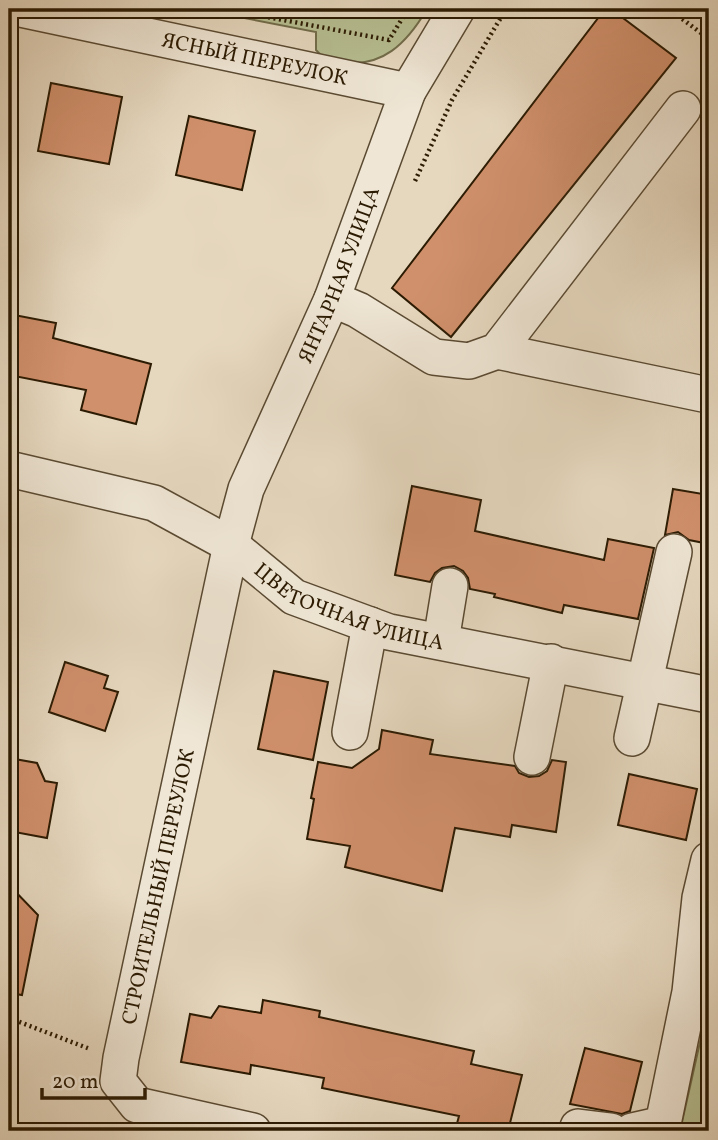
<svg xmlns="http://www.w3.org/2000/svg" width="718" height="1140" font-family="Vollkorn,serif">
	<rect width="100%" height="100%" fill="#e6d8bf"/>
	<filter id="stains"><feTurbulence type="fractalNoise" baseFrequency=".00286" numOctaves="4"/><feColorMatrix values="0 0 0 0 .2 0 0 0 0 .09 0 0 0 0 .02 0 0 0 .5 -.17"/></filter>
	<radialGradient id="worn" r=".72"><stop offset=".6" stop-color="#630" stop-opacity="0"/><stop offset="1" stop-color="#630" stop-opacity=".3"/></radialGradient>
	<path fill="#b6be91" stroke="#716c4a" stroke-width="2" d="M 198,9 L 427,9 C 407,43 382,69 340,62 C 328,60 324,59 316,50 L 316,32 Z
		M 709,1002 L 709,1131 L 680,1131 Z"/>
	<path fill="#d0906c" stroke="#2c1b03" stroke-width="2" d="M 605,9 L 611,9 L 676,58 L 451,337 L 392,288 Z
		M 51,83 L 122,97 L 109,164 L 38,151 Z
		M 189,116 L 255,131 L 242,190 L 176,175 Z
		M 9,314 L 56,323 L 53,338 L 151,364 L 136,424 L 81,410 L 86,390 L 9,375 Z
		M 412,486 L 481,500 L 475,531 L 604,560 L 608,539 L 654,548 L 638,619 L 564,605 L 562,613 L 494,597 L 495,594 L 470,589 L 468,578 L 463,571 L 454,566 L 442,568 L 435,573 L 430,582 L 395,575 Z
		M 673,489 L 703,494 L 702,505 L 709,507 L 709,544 L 689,540 L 678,532 L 665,535 Z
		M 65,662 L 108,676 L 104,688 L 118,692 L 105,731 L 49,712 Z
		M 274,671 L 328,682 L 313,760 L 258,749 Z
		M 382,730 L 433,740 L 430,754 L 515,766 L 519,773 L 529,777 L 539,776 L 547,771 L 552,760 L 566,762 L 556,832 L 512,825 L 510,837 L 455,828 L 442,891 L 345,867 L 350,846 L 307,839 L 314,799 L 311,798 L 318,762 L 352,768 L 379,749 Z
		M 9,758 L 37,763 L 45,781 L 57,783 L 47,838 L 9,831 Z
		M 629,774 L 697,789 L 686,840 L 618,825 Z
		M 9,885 L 38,915 L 22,995 L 9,993 Z
		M 263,1000 L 320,1011 L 319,1017 L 474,1051 L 471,1064 L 522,1075 L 508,1131 L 455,1131 L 459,1116 L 322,1088 L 324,1078 L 251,1065 L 250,1074 L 181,1062 L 190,1014 L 211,1018 L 219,1006 L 261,1013 Z
		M 585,1048 L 642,1062 L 630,1111 L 622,1114 L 570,1104 Z"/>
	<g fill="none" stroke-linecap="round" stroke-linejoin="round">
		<g stroke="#5a4a32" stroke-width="38">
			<g id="minor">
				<path id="s1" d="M 20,9 L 408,91"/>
				<path d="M 332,299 L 358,310 L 434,357 L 469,361 L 497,351 L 683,109"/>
				<path d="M 497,351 L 703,394"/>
				<path id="s2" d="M 9,469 L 154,503 L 231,545 L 294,597 L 389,632 L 709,695"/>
				<path d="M 441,641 L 450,586"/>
				<path d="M 350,732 L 370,625"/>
				<path d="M 632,738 L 674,552"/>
				<path d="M 532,757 L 551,662"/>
				<path d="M 578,1127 L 611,1131"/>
				<path id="s3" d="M 253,1131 L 137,1105 L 118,1081 L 121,1058 L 231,545 L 246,489 L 332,299 L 408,91 L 457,9"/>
				<path d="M 632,1131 L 663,1124 L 690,992 L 700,898 L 709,860"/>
			</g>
		</g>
		<path stroke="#2c1b03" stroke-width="4.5" stroke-dasharray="2 3.5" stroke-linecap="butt" d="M 225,9 L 389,40 L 408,9
			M 669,9 L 709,39
			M 415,181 L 452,100 L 506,9
			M 9,1018 L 90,1049"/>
		<use href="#minor" stroke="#efe6d5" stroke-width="35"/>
	</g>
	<g text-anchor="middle" stroke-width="6" stroke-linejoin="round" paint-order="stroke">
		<g font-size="21" fill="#2c1b03" stroke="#efe6d5">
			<text dy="7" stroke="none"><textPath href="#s1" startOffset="240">ЯСНЫЙ ПЕРЕУЛОК</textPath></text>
			<text dy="7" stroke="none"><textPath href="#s3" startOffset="989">ЯНТАРНАЯ УЛИЦА</textPath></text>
			<text dy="7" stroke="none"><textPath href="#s2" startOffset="373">ЦВЕТОЧНАЯ УЛИЦА</textPath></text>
			<text dy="7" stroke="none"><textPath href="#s3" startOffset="348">СТРОИТЕЛЬНЫЙ ПЕРЕУЛОК</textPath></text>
		</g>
	</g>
	<rect width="718" height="1140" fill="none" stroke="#e6d8bf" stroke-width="35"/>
	<rect x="10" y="10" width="697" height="1119" fill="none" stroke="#2c1b03" stroke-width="3.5"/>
	<rect x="18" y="18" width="683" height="1105" fill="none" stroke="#2c1b03" stroke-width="2"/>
	<path d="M42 1088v10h103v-10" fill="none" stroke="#2c1b03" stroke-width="3.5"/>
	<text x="52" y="1088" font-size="21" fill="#2c1b03" stroke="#efe6d5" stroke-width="5" paint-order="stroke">20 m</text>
	<rect width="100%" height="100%" filter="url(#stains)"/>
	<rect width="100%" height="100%" fill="url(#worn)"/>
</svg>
